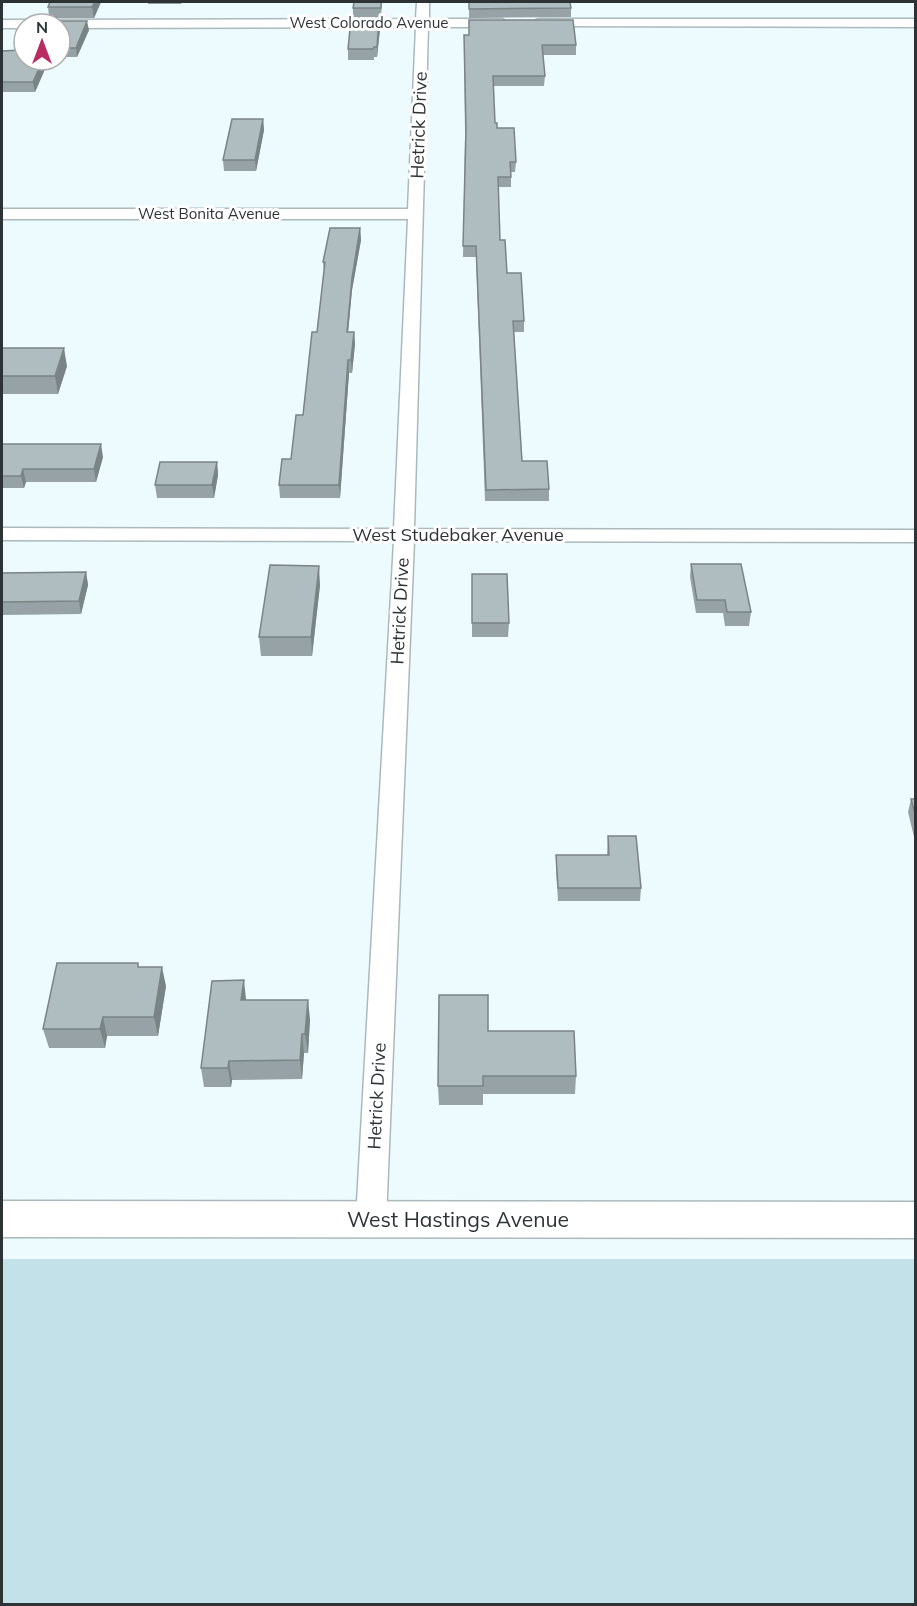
<svg xmlns="http://www.w3.org/2000/svg" width="917" height="1606" font-family="Mulish,sans-serif">
	<rect width="100%" height="100%" fill="#edfbff"/>
	<path fill="#c2e1e8" d="M 2,1259 L 915,1259 L 915,1604 L 2,1604 Z"/>
	<g fill="none" stroke-linecap="round" stroke-linejoin="round">
		<g stroke="#acb9bc" stroke-width="3">
			<path id="minor" d="M 417,2 L 429,2 L 429,19 L 502,19 L 508,23 L 502,27 L 428,27 L 414,529 L 916,530 L 916,542 L 414,541 L 386,1220 L 382,1229 L 371,1233 L 360,1229 L 356,1220 L 394,541 L 2,540 L 2,528 L 394,529 L 408,219 L 2,219 L 2,209 L 408,209 L 416,27 L 60,28 L 60,24 L 24,24 L 24,28 L 2,28 L 2,20 L 416,19 Z
				M 540,19 L 916,19 L 916,27 L 536,26 L 534,23 L 536,20 Z"/>
		</g>
		<g stroke="#acb9bc" stroke-width="3">
			<path id="secondary" d="M 2,1201 L 916,1202 L 916,1238 L 2,1237 Z"/>
		</g>
		<use href="#minor" fill="#fff" fill-rule="evenodd"/>
		<use href="#secondary" fill="#fff" fill-rule="evenodd"/>
	</g>
	<path fill="#96a2a5" d="M 101,2 L 94,18 L 57,18 L 58,21 L 89,30 L 77,57 L 60,57 L 60,24 L 49,17 L 48,7 Z
		M 148,2 L 182,2 L 181,4 L 148,4 Z
		M 382,2 L 381,18 L 353,18 L 353,8 Z
		M 469,2 L 571,8 L 571,17 L 469,18 Z
		M 380,29 L 377,57 L 374,57 L 374,60 L 348,60 L 348,49 Z
		M 464,35 L 576,45 L 576,55 L 543,55 L 545,76 L 544,86 L 493,86 L 495,123 L 516,162 L 515,172 L 511,172 L 511,187 L 498,187 L 500,240 L 507,273 L 524,321 L 524,332 L 514,332 L 522,461 L 549,489 L 549,501 L 485,501 L 476,257 L 463,257 L 465,135 Z
		M 2,51 L 24,60 L 49,60 L 35,92 L 2,92 Z
		M 263,119 L 264,130 L 256,171 L 224,171 L 223,160 Z
		M 360,228 L 361,240 L 352,290 L 348,332 L 354,332 L 355,344 L 352,373 L 349,373 L 340,498 L 280,498 L 279,485 L 291,459 L 303,415 L 317,332 L 324,273 L 323,262 Z
		M 2,348 L 67,366 L 58,394 L 2,394 Z
		M 2,444 L 103,457 L 96,482 L 26,482 L 24,488 L 2,488 Z
		M 217,462 L 218,475 L 214,498 L 157,498 L 155,485 Z
		M 691,564 L 751,612 L 749,626 L 725,626 L 723,613 L 696,613 L 690,577 Z
		M 86,572 L 88,585 L 81,614 L 2,615 L 2,573 Z
		M 472,574 L 509,623 L 508,637 L 472,637 Z
		M 320,585 L 312,656 L 261,656 L 259,637 Z
		M 911,799 L 915,799 L 915,837 L 914,837 L 908,812 Z
		M 608,836 L 641,888 L 640,901 L 558,901 L 556,868 L 556,855 L 607,855 Z
		M 139,967 L 166,986 L 158,1036 L 107,1036 L 105,1048 L 49,1048 L 43,1029 Z
		M 246,1000 L 310,1019 L 308,1053 L 304,1053 L 302,1079 L 232,1080 L 231,1087 L 204,1087 L 201,1068 Z
		M 488,1031 L 576,1076 L 575,1094 L 483,1094 L 483,1105 L 439,1105 L 438,1086 Z"/>
	<path fill="#7a8486" d="M 95,2 L 101,2 L 94,18 L 92,7 Z
		M 379,19 L 380,29 L 377,57 L 377,47 Z
		M 87,21 L 89,30 L 77,57 L 76,48 Z
		M 43,60 L 49,60 L 35,92 L 33,82 Z
		M 263,119 L 264,130 L 256,171 L 255,160 Z
		M 360,228 L 361,240 L 352,290 L 347,344 L 347,332 L 352,278 Z
		M 354,332 L 355,344 L 352,373 L 351,360 Z
		M 64,348 L 67,366 L 58,394 L 55,376 Z
		M 348,360 L 349,373 L 340,498 L 339,485 Z
		M 101,444 L 103,457 L 96,482 L 94,469 Z
		M 217,462 L 218,475 L 214,498 L 212,485 Z
		M 23,469 L 26,482 L 24,488 L 21,476 Z
		M 319,566 L 320,585 L 312,656 L 311,637 Z
		M 86,572 L 88,585 L 81,614 L 79,601 Z
		M 162,967 L 166,986 L 158,1036 L 154,1017 Z
		M 244,980 L 246,999 L 244,1019 L 241,1000 Z
		M 308,1000 L 310,1019 L 308,1053 L 305,1034 Z
		M 103,1017 L 107,1036 L 105,1048 L 100,1029 Z
		M 302,1034 L 304,1053 L 302,1079 L 300,1060 Z
		M 229,1061 L 232,1080 L 231,1087 L 228,1068 Z"/>
	<path fill="#afbcc0" stroke="#7a8486" stroke-width="1.5" d="M 50,2 L 95,2 L 92,7 L 48,7 Z
		M 354,2 L 381,2 L 381,8 L 353,8 Z
		M 469,2 L 570,2 L 571,8 L 469,9 Z
		M 44,17 L 56,17 L 58,21 L 87,21 L 76,48 L 60,48 L 60,24 L 41,24 Z
		M 351,19 L 379,19 L 377,47 L 374,47 L 373,49 L 348,49 Z
		M 469,20 L 573,20 L 576,45 L 542,45 L 545,76 L 493,76 L 495,123 L 497,123 L 497,128 L 514,128 L 516,162 L 510,162 L 511,177 L 498,177 L 500,240 L 505,240 L 507,273 L 521,273 L 524,321 L 513,321 L 522,461 L 547,461 L 549,489 L 486,490 L 476,246 L 463,246 L 466,130 L 464,35 L 469,35 Z
		M 24,45 L 24,60 L 43,60 L 33,82 L 2,82 L 2,51 L 21,50 Z
		M 232,119 L 263,119 L 255,160 L 223,160 Z
		M 330,228 L 360,228 L 352,278 L 347,332 L 354,332 L 351,360 L 348,360 L 339,485 L 279,485 L 282,459 L 291,459 L 296,415 L 303,415 L 312,332 L 317,332 L 325,262 L 323,262 Z
		M 2,348 L 64,348 L 55,376 L 2,376 Z
		M 2,444 L 101,444 L 94,469 L 23,469 L 21,476 L 2,476 Z
		M 160,462 L 217,462 L 212,485 L 155,485 Z
		M 691,564 L 741,564 L 751,612 L 727,612 L 725,600 L 697,600 Z
		M 270,565 L 319,566 L 311,637 L 259,637 Z
		M 86,572 L 79,601 L 2,602 L 2,573 Z
		M 472,574 L 507,574 L 509,623 L 472,623 Z
		M 911,799 L 915,799 L 915,814 Z
		M 608,836 L 636,836 L 641,888 L 558,888 L 556,855 L 609,855 Z
		M 57,963 L 138,963 L 138,967 L 162,967 L 154,1017 L 103,1017 L 100,1029 L 43,1029 Z
		M 244,980 L 241,1000 L 308,1000 L 305,1034 L 302,1034 L 300,1060 L 229,1061 L 228,1068 L 201,1068 L 212,981 Z
		M 439,995 L 488,995 L 488,1031 L 574,1031 L 576,1076 L 483,1076 L 483,1086 L 438,1086 Z"/>
	<g text-anchor="middle" stroke-width="6" stroke-linejoin="round" paint-order="stroke">
		<g font-size="15" fill="#2d3334" stroke="#fff">
			<text x="369" y="28">West Colorado Avenue</text>
			<text x="209" y="219">West Bonita Avenue</text>
		</g>
		<g font-size="18" fill="#2d3334" stroke="#fff">
			<text transform="translate(419 125) rotate(-88)" y="6">Hetrick Drive</text>
			<text x="458" y="541">West Studebaker Avenue</text>
			<text transform="translate(400 611) rotate(-87)" y="6">Hetrick Drive</text>
			<text transform="translate(377 1096) rotate(-87)" y="6">Hetrick Drive</text>
		</g>
		<g font-size="21" fill="#2d3334" stroke="#fff">
			<text x="458" y="1227">West Hastings Avenue</text>
		</g>
	</g>
	<rect width="917" height="1606" fill="none" stroke="#2d3334" stroke-width="6"/>
	<g transform="translate(42 42)"><circle r="28" fill="#ffffff" stroke="#abadae" stroke-width="1.5"/>
	<path d="M0-4.5L10 22L0 15L-10 22Z" fill="#b92c61"/>
	<text y="-9" font-size="16" font-weight="bold" text-anchor="middle" fill="#2d3334">N</text>
	</g>
</svg>
